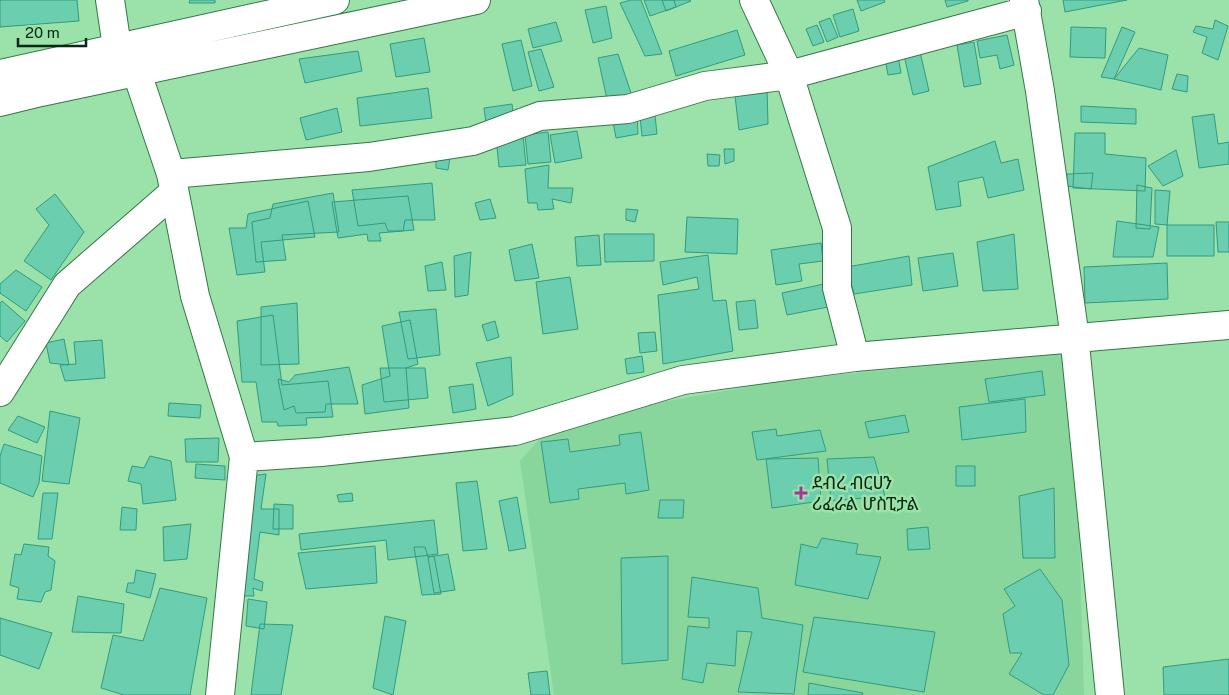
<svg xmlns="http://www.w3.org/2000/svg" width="1229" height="695" font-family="'Public Sans','Noto Sans Ethiopic',sans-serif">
	<rect width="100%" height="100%" fill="#9ae1aa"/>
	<path fill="#89d69c" d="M 1062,353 L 1079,525 L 1084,695 L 554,695 L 520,461 L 544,434 L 629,408 L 787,380 Z"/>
	<path fill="#6bceaf" stroke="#339b7e" d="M 0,0 L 77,0 L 79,21 L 0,27 Z
		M 190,0 L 215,0 L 215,3 L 189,3 Z
		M 631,0 L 641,0 L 662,54 L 645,56 L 620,3 Z
		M 644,0 L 674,0 L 676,7 L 650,16 Z
		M 662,0 L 690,0 L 691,1 L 666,11 Z
		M 857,0 L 884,0 L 885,2 L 861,11 Z
		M 945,0 L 968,0 L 968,1 L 947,7 Z
		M 1063,0 L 1127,0 L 1065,12 Z
		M 606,6 L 612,38 L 593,43 L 585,10 Z
		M 853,9 L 859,31 L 840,37 L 833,15 Z
		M 830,18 L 838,37 L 827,42 L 819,22 Z
		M 1215,20 L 1228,26 L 1218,60 L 1202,53 L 1207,37 L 1193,32 L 1196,26 L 1213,29 Z
		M 556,22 L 562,41 L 533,48 L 528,29 Z
		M 817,25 L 824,42 L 813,46 L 806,29 Z
		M 1071,27 L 1106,28 L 1105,58 L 1070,57 Z
		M 1122,27 L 1135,32 L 1114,79 L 1101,77 Z
		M 737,30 L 745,55 L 676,76 L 669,51 Z
		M 1007,35 L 1014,65 L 1000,69 L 997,55 L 980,58 L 977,41 Z
		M 424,38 L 430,72 L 396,77 L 390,44 Z
		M 521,40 L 532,86 L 513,91 L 502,44 Z
		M 974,42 L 981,84 L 964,87 L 957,45 Z
		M 1139,48 L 1168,55 L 1161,90 L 1114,79 Z
		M 541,49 L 554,87 L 539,91 L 528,52 Z
		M 358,51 L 362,71 L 305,83 L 299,59 Z
		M 920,52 L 929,91 L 913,95 L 904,55 Z
		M 618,54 L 633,99 L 608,104 L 598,58 Z
		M 898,56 L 901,73 L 888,75 L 885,58 Z
		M 1177,74 L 1188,76 L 1187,92 L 1172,89 Z
		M 428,88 L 432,118 L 360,126 L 357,98 Z
		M 767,89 L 768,124 L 739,130 L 735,96 Z
		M 512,104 L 514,119 L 486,123 L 484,108 Z
		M 1081,106 L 1136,109 L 1136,124 L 1081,122 Z
		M 337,108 L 342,132 L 306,140 L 300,118 Z
		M 637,114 L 638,134 L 616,138 L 612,117 Z
		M 1214,114 L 1218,144 L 1229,142 L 1229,164 L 1199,168 L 1192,117 Z
		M 655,115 L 657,134 L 642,136 L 640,117 Z
		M 577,131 L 582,158 L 555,163 L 550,135 Z
		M 548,132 L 551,162 L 528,164 L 525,135 Z
		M 1075,133 L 1105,133 L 1105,154 L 1146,158 L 1145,191 L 1073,188 Z
		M 523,135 L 526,165 L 499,167 L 496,137 Z
		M 995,141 L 1001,163 L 1018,159 L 1024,190 L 988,198 L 983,177 L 958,182 L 961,206 L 936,210 L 928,167 Z
		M 724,149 L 734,149 L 734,161 L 725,164 Z
		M 1176,150 L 1183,176 L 1163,186 L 1148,166 Z
		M 707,154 L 720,155 L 719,166 L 708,166 Z
		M 436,155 L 450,158 L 448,170 L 436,168 Z
		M 549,165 L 548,188 L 573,188 L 571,203 L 552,199 L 554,209 L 538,210 L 537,203 L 528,203 L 525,169 Z
		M 1093,173 L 1091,189 L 1066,186 L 1067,174 Z
		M 432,183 L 435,220 L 405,220 L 403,231 L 388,231 L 385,223 L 358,226 L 352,190 Z
		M 1137,185 L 1152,188 L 1150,229 L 1136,228 Z
		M 1155,190 L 1170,191 L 1167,225 L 1155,224 Z
		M 333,193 L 339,232 L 282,235 L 286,260 L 256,262 L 252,222 L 270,218 L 273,204 Z
		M 55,194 L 84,232 L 51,280 L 24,261 L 49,225 L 36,209 Z
		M 408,196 L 414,230 L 379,233 L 381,241 L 368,241 L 367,234 L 338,238 L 332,202 Z
		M 490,199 L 496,218 L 480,220 L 475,203 Z
		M 308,201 L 315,237 L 261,242 L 265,272 L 237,275 L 229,228 L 246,228 L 248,214 Z
		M 626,209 L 638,210 L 635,222 L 626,220 Z
		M 687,217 L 738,219 L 737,254 L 685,252 Z
		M 1117,221 L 1159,227 L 1153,257 L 1113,257 Z
		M 1216,222 L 1229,222 L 1229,252 L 1218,252 Z
		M 1167,225 L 1214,225 L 1214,256 L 1167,256 Z
		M 604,234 L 654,234 L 654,261 L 605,262 Z
		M 1014,234 L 1018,289 L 983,291 L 977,242 Z
		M 599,235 L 601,265 L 577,266 L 575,237 Z
		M 821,243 L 823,261 L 799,264 L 802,281 L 776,285 L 771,250 Z
		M 532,244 L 539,278 L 515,281 L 509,250 Z
		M 471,252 L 468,295 L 455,297 L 454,256 Z
		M 953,253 L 958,286 L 923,291 L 918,258 Z
		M 708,255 L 713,301 L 726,300 L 733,351 L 663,364 L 658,295 L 699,289 L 697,277 L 663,285 L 660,262 Z
		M 909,256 L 912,285 L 854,294 L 847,267 Z
		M 442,262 L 446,290 L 428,291 L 425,266 Z
		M 1167,263 L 1168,299 L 1085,303 L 1084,267 Z
		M 16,270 L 42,287 L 26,311 L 0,293 L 0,284 Z
		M 570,277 L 578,329 L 543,334 L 536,282 Z
		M 833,282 L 838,305 L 787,315 L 782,293 Z
		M 755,300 L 758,328 L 739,330 L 736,302 Z
		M 2,301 L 25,321 L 7,342 L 0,336 L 0,303 Z
		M 297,303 L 299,364 L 261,365 L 261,307 Z
		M 436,309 L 440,355 L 408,359 L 399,312 Z
		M 273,315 L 282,385 L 328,381 L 333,417 L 306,418 L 307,425 L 278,426 L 277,422 L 262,422 L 256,382 L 242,382 L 237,321 Z
		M 410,320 L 418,364 L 406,368 L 409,408 L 365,414 L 362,385 L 390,376 L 382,326 Z
		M 495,321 L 499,337 L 487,341 L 482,325 Z
		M 655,332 L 657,351 L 640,353 L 638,333 Z
		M 64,339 L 69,365 L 50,363 L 46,343 Z
		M 102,340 L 105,378 L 65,381 L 60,365 L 76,364 L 74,342 Z
		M 642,356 L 644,372 L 627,374 L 625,359 Z
		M 511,357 L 513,395 L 488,406 L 476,363 Z
		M 349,367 L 358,404 L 326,404 L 325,412 L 296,413 L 294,406 L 284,410 L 278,379 L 289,382 L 295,375 Z
		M 380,368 L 425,368 L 428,398 L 384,402 Z
		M 1042,371 L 1045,395 L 989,402 L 985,379 Z
		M 473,384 L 476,409 L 453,413 L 449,387 Z
		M 1025,399 L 1026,432 L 962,440 L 959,407 Z
		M 169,403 L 201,405 L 200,418 L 168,416 Z
		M 50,411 L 80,418 L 69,484 L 42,481 Z
		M 905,415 L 909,432 L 869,438 L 865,422 Z
		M 18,416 L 45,427 L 37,443 L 8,430 Z
		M 776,429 L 777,436 L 820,430 L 826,451 L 757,460 L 752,432 Z
		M 641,432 L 649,490 L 626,494 L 625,483 L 578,489 L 579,499 L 550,503 L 541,442 L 568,439 L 570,452 L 620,445 L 619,435 Z
		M 219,438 L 218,462 L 186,462 L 185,439 Z
		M 4,444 L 42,456 L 39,483 L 33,497 L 0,483 L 0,456 Z
		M 150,456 L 171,461 L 176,500 L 143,504 L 141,484 L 128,481 L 132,466 L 144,468 Z
		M 874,457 L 885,496 L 831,501 L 827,459 Z
		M 818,458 L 821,501 L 772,508 L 766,459 Z
		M 196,464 L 225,466 L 225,480 L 195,478 Z
		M 956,466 L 975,466 L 975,486 L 956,486 Z
		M 266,474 L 261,509 L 279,509 L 279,535 L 260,532 L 254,579 L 263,582 L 262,591 L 253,588 L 254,596 L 240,596 L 251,476 Z
		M 477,481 L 487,549 L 463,551 L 456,483 Z
		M 1054,488 L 1055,558 L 1023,558 L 1019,496 Z
		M 43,493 L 58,493 L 52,539 L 38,539 Z
		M 352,493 L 353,501 L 339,502 L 337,495 Z
		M 517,497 L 526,548 L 509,551 L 499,501 Z
		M 660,500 L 684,500 L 683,518 L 658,518 Z
		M 274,504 L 293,505 L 293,529 L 273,529 Z
		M 122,507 L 137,509 L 136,530 L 120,530 Z
		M 434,520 L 438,554 L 388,560 L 386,540 L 301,550 L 299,534 Z
		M 191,524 L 187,559 L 164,561 L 163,527 Z
		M 928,527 L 930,549 L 908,550 L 907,529 Z
		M 822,538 L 858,544 L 856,554 L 881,557 L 868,599 L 795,585 L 801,544 L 817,548 Z
		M 24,544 L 49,547 L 48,556 L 55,561 L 51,590 L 45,592 L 41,602 L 17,599 L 19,588 L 10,585 L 15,554 L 21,555 Z
		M 375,546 L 377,583 L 306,589 L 298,553 Z
		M 414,547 L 425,547 L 428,557 L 434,556 L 441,594 L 422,595 Z
		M 448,554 L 455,590 L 434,593 L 428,557 Z
		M 668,556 L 668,660 L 622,664 L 621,558 Z
		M 1040,569 L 1062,600 L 1069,665 L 1053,695 L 1044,695 L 1009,674 L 1022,653 L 1010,653 L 1003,614 L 1015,606 L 1004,589 Z
		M 136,570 L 156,574 L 150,598 L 126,592 L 128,583 L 134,583 Z
		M 692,577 L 758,588 L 762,618 L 803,625 L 794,694 L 738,692 L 752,632 L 737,631 L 735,666 L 707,663 L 703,683 L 682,679 L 688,626 L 709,628 L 709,618 L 688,617 Z
		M 160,588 L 207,598 L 190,695 L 124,695 L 101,688 L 113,635 L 143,641 Z
		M 78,596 L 124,604 L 121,633 L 72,632 Z
		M 248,599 L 267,602 L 264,629 L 246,626 Z
		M 385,616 L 406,621 L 393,695 L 373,688 Z
		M 814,617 L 935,632 L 924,692 L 803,672 Z
		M 0,618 L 52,633 L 39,669 L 0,655 Z
		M 260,624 L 293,625 L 281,695 L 251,695 Z
		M 1229,659 L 1229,695 L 1164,695 L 1163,667 Z
		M 547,671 L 550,695 L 531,695 L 528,673 Z
		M 809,683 L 863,693 L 862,695 L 808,695 Z"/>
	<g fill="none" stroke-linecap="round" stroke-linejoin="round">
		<g stroke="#327847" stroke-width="30">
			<path id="minor" d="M 110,0 L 117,47 L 137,73 L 171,174 L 195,296 L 244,457 L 220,695
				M 754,0 L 789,75 L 837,228 L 837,288 L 855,357 L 1229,325
				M 1024,0 L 1040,91 L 1073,324 L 1110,695
				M 0,74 L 335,0
				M 0,102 L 41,92 L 476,0
				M 171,174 L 369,157 L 473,141 L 540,116 L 628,109 L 705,86 L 789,75 L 1027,11
				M 0,392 L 67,285 L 174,192
				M 244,457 L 321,452 L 515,431 L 683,380 L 855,357"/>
		</g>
		<use href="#minor" stroke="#fff" stroke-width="28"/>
	</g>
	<path fill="#a03799" stroke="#9ae1aa" stroke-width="2" d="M798.5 485.5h5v5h5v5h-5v5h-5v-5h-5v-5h5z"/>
	<g text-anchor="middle" stroke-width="5" stroke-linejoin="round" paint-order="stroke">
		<g font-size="18" fill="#092712" stroke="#9ae1aa" text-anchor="start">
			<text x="812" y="489">ደብረ ብርሀን<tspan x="812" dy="21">ሪፈራል ሆስፒታል</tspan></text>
		</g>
	</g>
	<path d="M18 38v8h68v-8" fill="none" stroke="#092712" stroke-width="2.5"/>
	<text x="25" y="38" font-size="15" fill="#092712" stroke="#9ae1aa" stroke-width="4" paint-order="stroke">20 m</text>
</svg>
